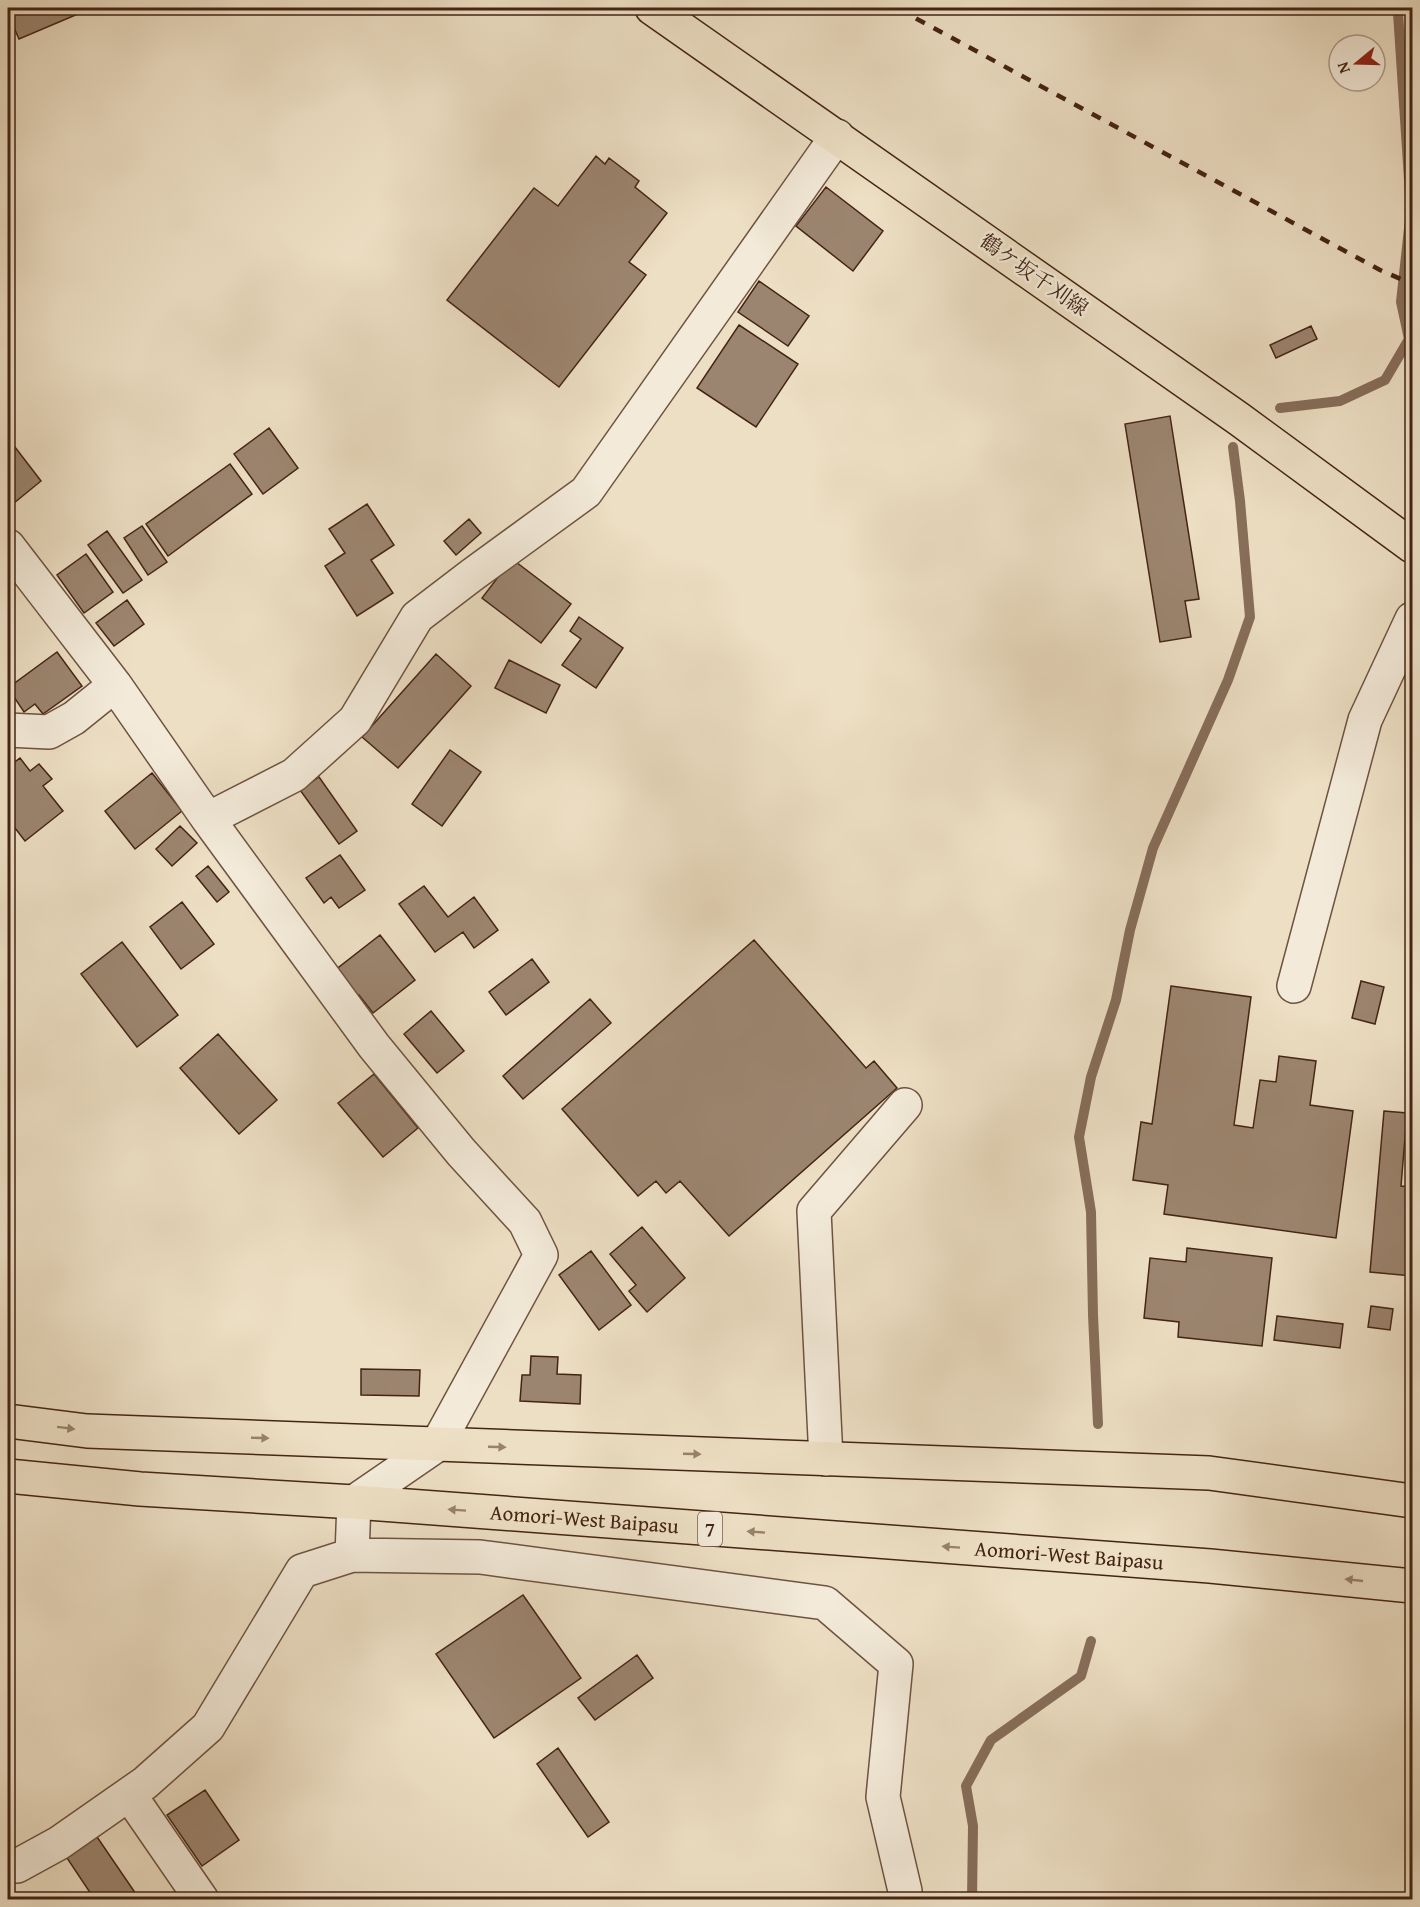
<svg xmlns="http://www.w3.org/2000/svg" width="1420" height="1907" font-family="'Gentium Book Plus','Noto Serif JP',serif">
	<rect width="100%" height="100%" fill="#eddfc4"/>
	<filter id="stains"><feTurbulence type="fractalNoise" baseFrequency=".00333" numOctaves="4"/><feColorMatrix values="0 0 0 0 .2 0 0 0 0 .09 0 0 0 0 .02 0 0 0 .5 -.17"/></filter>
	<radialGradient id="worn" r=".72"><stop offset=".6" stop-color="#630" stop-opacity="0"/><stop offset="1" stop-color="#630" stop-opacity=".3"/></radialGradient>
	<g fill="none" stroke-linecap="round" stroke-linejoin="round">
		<path stroke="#876e5a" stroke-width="10" d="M 1280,408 L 1340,401 L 1385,380 L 1409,339 L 1401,302 L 1411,210 L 1398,13 L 1395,8
			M 1098,1424 L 1093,1315 L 1091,1212 L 1079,1137 L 1091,1077 L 1116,1000 L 1130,930 L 1153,848 L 1228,680 L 1250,617 L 1240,501 L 1233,447
			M 972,1900 L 973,1826 L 966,1786 L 991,1740 L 1081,1676 L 1091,1641"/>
	</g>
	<path fill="#9c8570" stroke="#442415" stroke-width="1.5" d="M 8,8 L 92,8 L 19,39 L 8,14 Z
		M 596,156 L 605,164 L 609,158 L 639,181 L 635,187 L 667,213 L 629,262 L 646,275 L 559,387 L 447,300 L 534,188 L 558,206 Z
		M 826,187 L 883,231 L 853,271 L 796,226 Z
		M 759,281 L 809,316 L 788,346 L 738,312 Z
		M 739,325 L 798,364 L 756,427 L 697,388 Z
		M 1311,326 L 1317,339 L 1276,358 L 1270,345 Z
		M 1170,416 L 1199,599 L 1185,601 L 1191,637 L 1160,642 L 1125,424 Z
		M 269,428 L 298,468 L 263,494 L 234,454 Z
		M 8,438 L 41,481 L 9,507 L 8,505 Z
		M 230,464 L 252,494 L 168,556 L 146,524 Z
		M 367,504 L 394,545 L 371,560 L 393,593 L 357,616 L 325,566 L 345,553 L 329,529 Z
		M 469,519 L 481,533 L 456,555 L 444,541 Z
		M 142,526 L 167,562 L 148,575 L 124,538 Z
		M 107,531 L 142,580 L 123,593 L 88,545 Z
		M 86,554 L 113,592 L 84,613 L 57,575 Z
		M 512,559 L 571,604 L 541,643 L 482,598 Z
		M 127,600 L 144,624 L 114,646 L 96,623 Z
		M 579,617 L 623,648 L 596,688 L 562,665 L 581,639 L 570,631 Z
		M 57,652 L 82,686 L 43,714 L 35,704 L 24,712 L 8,688 Z
		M 436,654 L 471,686 L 398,768 L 362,737 Z
		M 509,660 L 560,685 L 546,713 L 495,688 Z
		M 450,750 L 481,772 L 442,826 L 412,804 Z
		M 20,758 L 30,771 L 39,764 L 52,779 L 43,786 L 63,811 L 25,841 L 8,819 L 8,766 L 8,767 Z
		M 152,773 L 182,811 L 135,849 L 105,811 Z
		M 319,777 L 357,831 L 339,844 L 300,790 Z
		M 180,826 L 197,843 L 172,866 L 156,849 Z
		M 340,855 L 365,890 L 339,908 L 331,897 L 324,903 L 306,878 Z
		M 208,866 L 229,892 L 217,902 L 196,876 Z
		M 424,886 L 448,917 L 474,897 L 498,930 L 474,948 L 463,932 L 435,952 L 399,904 Z
		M 182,902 L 214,944 L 181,969 L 150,927 Z
		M 380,935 L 415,980 L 373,1013 L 359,995 L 355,998 L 334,971 Z
		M 754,940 L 866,1068 L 874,1061 L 897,1088 L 729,1236 L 680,1181 L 666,1193 L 656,1181 L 638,1196 L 562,1109 Z
		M 122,942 L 178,1015 L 137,1047 L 81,974 Z
		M 532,959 L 549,982 L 506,1015 L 489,992 Z
		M 1361,981 L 1384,987 L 1375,1024 L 1352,1018 Z
		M 1171,986 L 1251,997 L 1234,1125 L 1253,1128 L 1260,1080 L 1276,1082 L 1279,1056 L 1316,1061 L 1310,1105 L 1353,1111 L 1336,1238 L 1164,1214 L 1168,1185 L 1133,1180 L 1141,1122 L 1152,1124 Z
		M 590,999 L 611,1023 L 523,1099 L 503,1076 Z
		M 431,1011 L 464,1051 L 437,1073 L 404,1034 Z
		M 218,1034 L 277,1100 L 239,1134 L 180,1068 Z
		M 374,1074 L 418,1128 L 383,1157 L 338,1103 Z
		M 1384,1111 L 1407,1113 L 1401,1186 L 1412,1187 L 1412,1276 L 1370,1272 Z
		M 642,1227 L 685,1278 L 647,1312 L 629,1291 L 636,1285 L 610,1254 Z
		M 1187,1248 L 1272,1258 L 1262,1346 L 1178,1337 L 1179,1322 L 1144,1318 L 1150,1258 L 1186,1262 Z
		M 591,1251 L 631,1305 L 599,1330 L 559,1275 Z
		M 1371,1306 L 1393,1309 L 1390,1330 L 1368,1327 Z
		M 1277,1316 L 1343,1324 L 1340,1348 L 1274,1340 Z
		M 531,1356 L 558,1357 L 557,1374 L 581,1375 L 580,1404 L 520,1401 L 522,1375 L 530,1375 Z
		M 361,1369 L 420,1370 L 419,1396 L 361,1395 Z
		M 523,1595 L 581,1678 L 494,1738 L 436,1654 Z
		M 637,1655 L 653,1678 L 595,1720 L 578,1698 Z
		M 558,1748 L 609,1822 L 588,1837 L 537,1764 Z
		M 205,1790 L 239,1840 L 202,1866 L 167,1815 Z
		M 95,1834 L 138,1897 L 135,1900 L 95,1900 L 65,1855 Z"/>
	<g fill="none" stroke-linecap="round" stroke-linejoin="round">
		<g stroke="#6e5341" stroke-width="36">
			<path id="minor" d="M 8,546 L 115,685 L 208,819 L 374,1046 L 461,1152 L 525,1222 L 541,1255 L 437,1445 L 354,1502 L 352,1555
				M 8,730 L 49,732 L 74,718 L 115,685
				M 208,819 L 294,775 L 355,720 L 417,617 L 472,575 L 586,492 L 837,136
				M 1294,986 L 1365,720 L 1412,619
				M 826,1459 L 814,1211 L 905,1105
				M 129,1794 L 202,1900
				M 8,1866 L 17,1866 L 59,1843 L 145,1783 L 208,1727 L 302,1571 L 352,1555 L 480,1557 L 825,1603 L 896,1664 L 883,1797 L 905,1891 L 905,1900"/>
		</g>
		<g stroke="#442415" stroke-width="36">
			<path id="major" d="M 652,8 L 1239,419 L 1412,546"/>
		</g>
		<g stroke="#442415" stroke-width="36">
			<g id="highway">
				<path d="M 8,1421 L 87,1431 L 1209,1473 L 1412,1501"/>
				<path id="s1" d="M 8,1476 L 140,1489 L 354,1502 L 1210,1566 L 1412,1586"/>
			</g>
		</g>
		<use href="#minor" stroke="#f3ead9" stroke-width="33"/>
		<use href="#major" stroke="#eddfc4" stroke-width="33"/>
		<use href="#highway" stroke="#eddfc4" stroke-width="33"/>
		<path stroke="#442415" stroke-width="4.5" stroke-dasharray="10 10" stroke-linecap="butt" d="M 899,8 L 917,19 L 1380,270 L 1412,284"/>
	</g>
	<defs><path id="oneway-solid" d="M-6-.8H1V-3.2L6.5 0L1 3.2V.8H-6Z" transform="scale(1.5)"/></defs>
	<g fill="#98826c">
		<use href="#oneway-solid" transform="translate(66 1428) rotate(7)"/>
		<use href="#oneway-solid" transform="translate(260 1438) rotate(2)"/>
		<use href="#oneway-solid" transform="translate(497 1447) rotate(2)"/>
		<use href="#oneway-solid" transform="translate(692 1454) rotate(2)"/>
		<use href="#oneway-solid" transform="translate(457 1510) rotate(-176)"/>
		<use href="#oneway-solid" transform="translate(756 1532) rotate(-176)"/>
		<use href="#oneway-solid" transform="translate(951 1547) rotate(-176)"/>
		<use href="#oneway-solid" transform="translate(1354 1580) rotate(-174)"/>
	</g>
	<g text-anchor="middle" stroke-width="5" stroke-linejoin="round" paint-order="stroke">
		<rect fill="#f3ead9" stroke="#785f50" stroke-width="1.5" x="698" y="1512" width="24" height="34" rx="4.5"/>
		<g font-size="20" font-weight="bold" fill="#442415">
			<text x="710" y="1536">7</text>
		</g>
		<g font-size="21" fill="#442415" stroke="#f3ead9">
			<text transform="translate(1034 275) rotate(35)" y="7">鶴ケ坂千刈線</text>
			<text dy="7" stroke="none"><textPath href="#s1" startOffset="578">Aomori-West Baipasu</textPath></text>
			<text dy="7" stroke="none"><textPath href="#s1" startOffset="1064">Aomori-West Baipasu</textPath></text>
		</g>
	</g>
	<rect width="1420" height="1907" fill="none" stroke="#eddfc4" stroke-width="30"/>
	<rect x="9" y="9" width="1402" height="1889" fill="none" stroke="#442415" stroke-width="3"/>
	<rect x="15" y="15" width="1390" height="1877" fill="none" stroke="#442415" stroke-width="1.5"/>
	<g transform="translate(1357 63) rotate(251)"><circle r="28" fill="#f3ead9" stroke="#ad9b8b" stroke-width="1.5"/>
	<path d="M0-4.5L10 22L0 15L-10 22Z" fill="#8f2418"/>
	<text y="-9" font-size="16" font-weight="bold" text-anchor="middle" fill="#442415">N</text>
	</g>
	<rect width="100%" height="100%" filter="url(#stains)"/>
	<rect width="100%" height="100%" fill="url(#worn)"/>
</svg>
